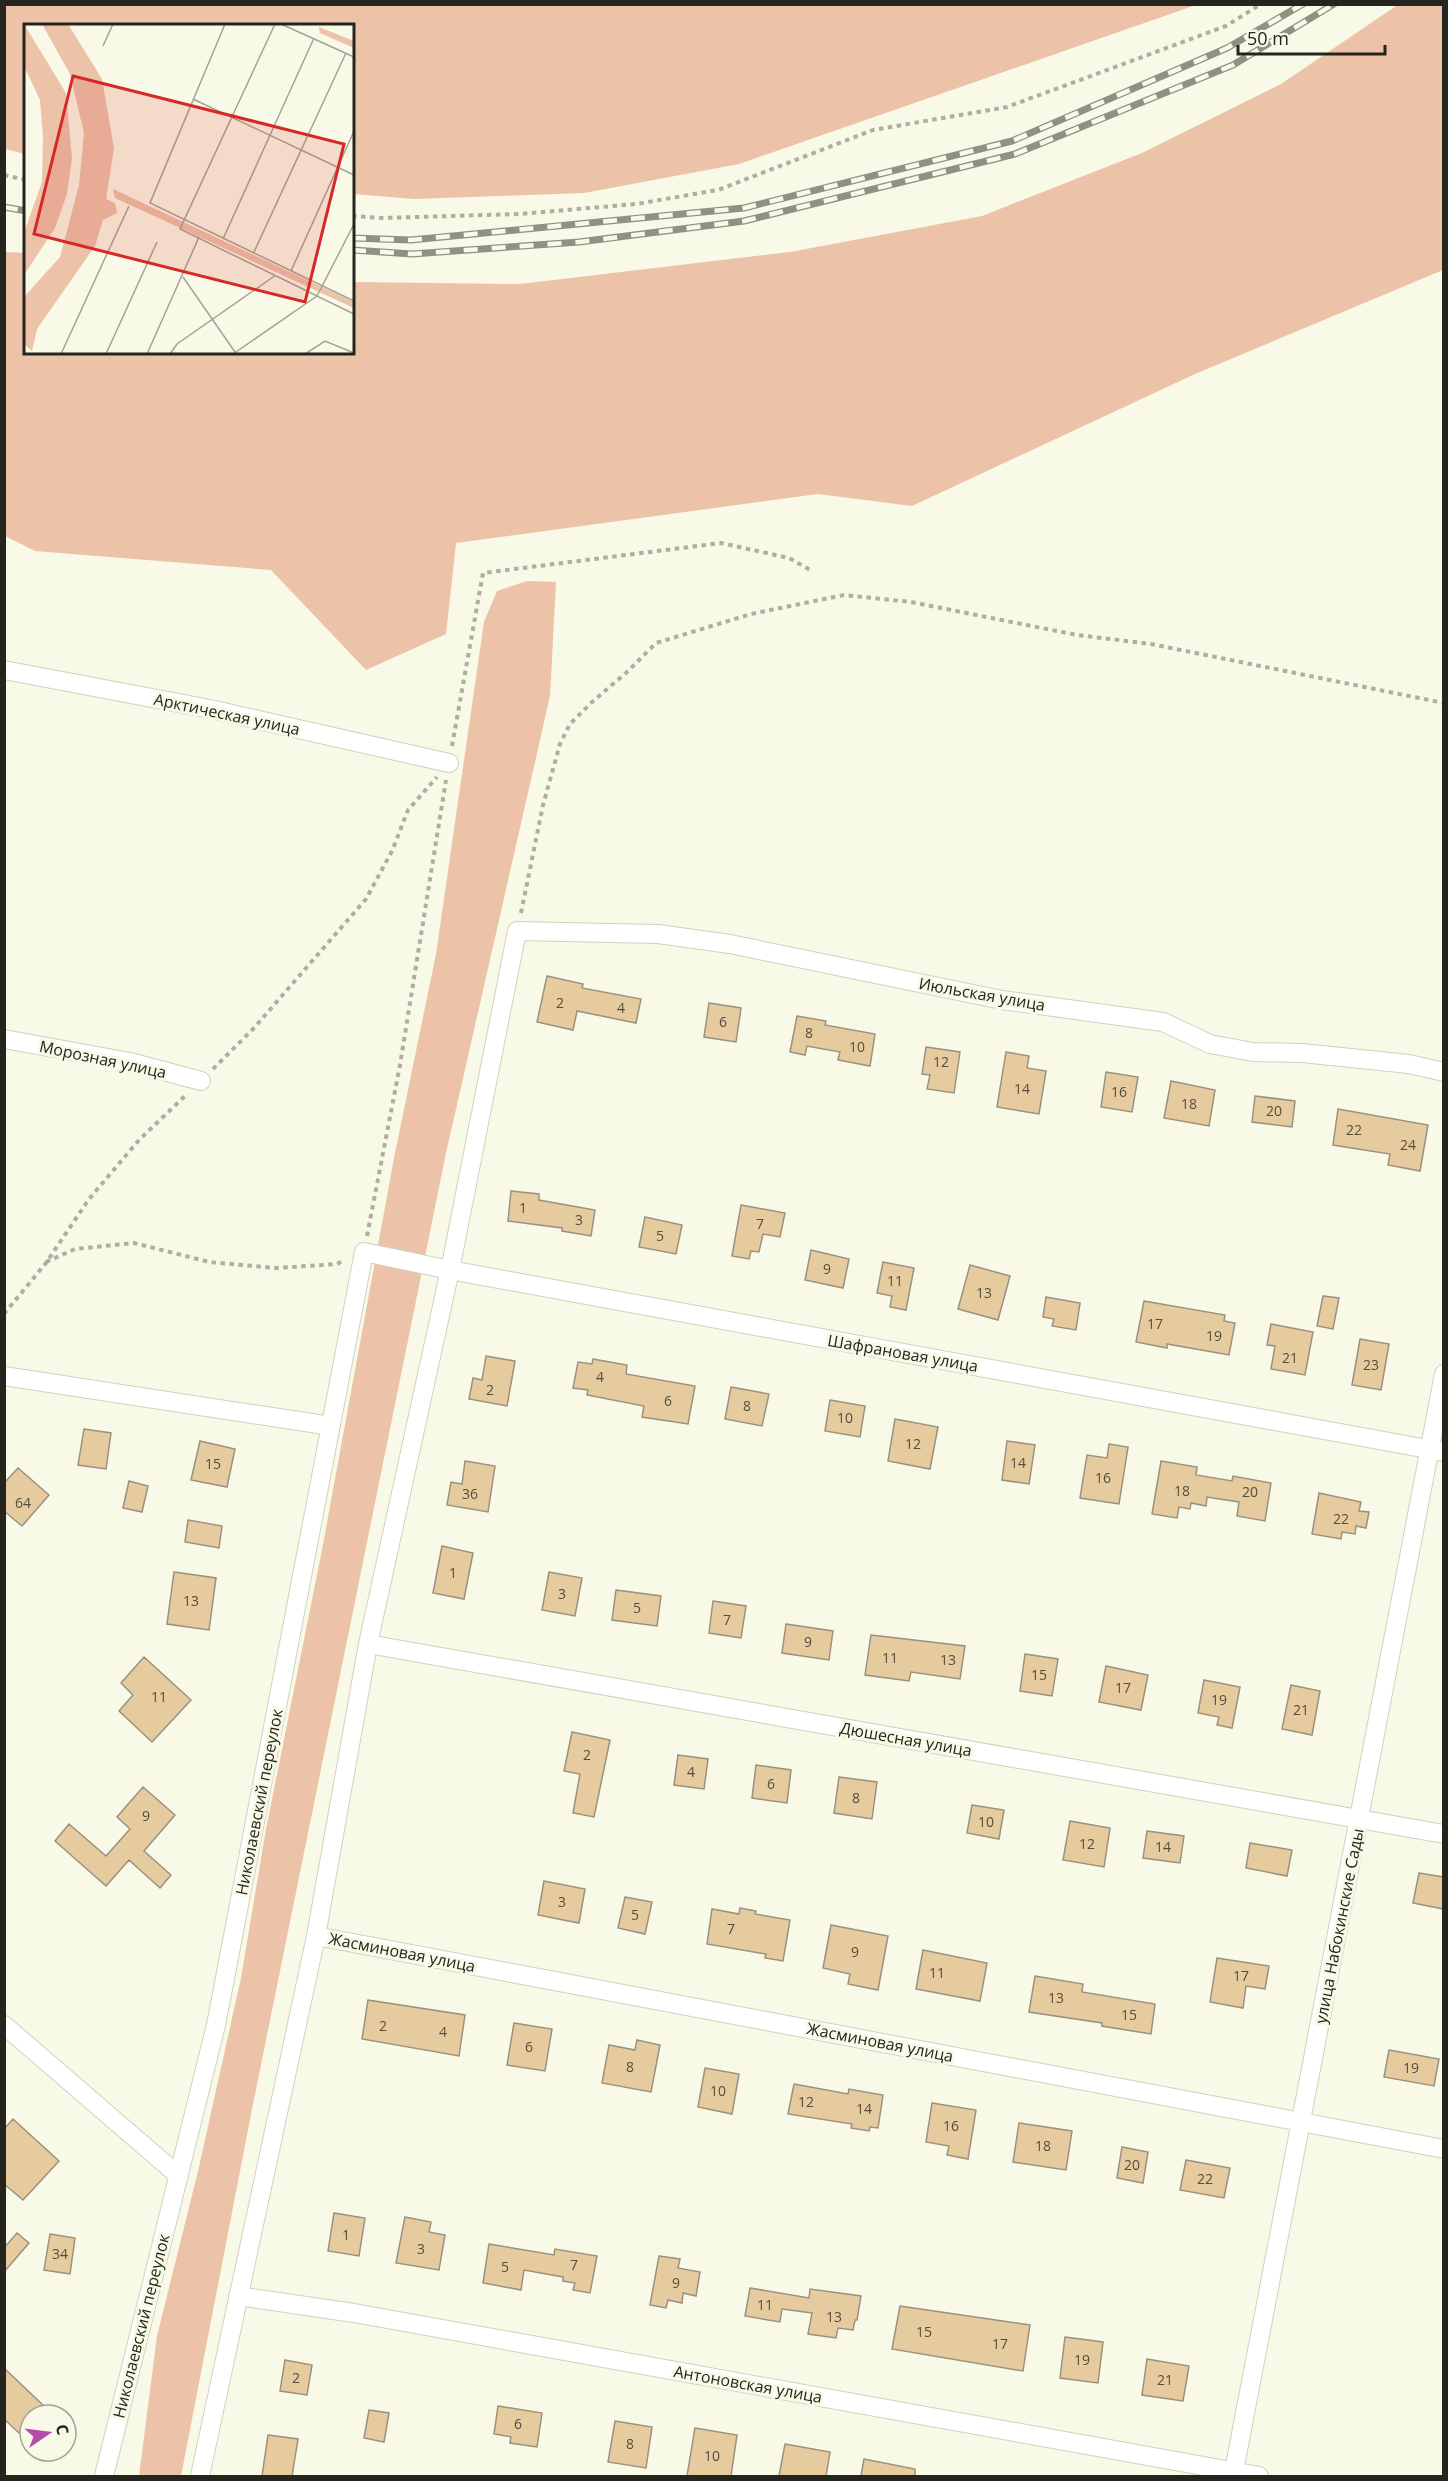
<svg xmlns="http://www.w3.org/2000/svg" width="1448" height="2481" font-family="'Open Sans',sans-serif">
	<rect width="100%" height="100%" fill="#f8f9e6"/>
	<path fill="#ecc2a9" d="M 5,4 L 1196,4 L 1196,5 L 739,164 L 584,193 L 414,199 L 353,194 L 352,26 L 26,26 L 25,154 L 5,149 Z
		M 1399,4 L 1443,5 L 1443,270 L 1195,374 L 912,506 L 818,494 L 456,543 L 446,634 L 366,670 L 271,570 L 35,551 L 5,536 L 5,252 L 25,253 L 26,352 L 352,352 L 353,282 L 520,284 L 790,252 L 982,216 L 1142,153 L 1281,84 Z
		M 527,581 L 556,582 L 550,696 L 446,1153 L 252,2109 L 181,2476 L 139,2476 L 157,2336 L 199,2167 L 241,1978 L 266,1829 L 322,1550 L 394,1158 L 436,954 L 484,622 L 497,591 Z"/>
	<path fill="#e6cb9e" stroke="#9a9181" stroke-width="1.5" d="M 547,976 L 583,984 L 582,988 L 641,999 L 636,1023 L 577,1011 L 573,1030 L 537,1022 Z
		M 709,1003 L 741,1008 L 736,1042 L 704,1037 Z
		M 797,1016 L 826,1021 L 825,1025 L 875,1034 L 870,1066 L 838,1060 L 840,1052 L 807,1046 L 805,1055 L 790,1052 Z
		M 926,1047 L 960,1052 L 954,1093 L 927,1089 L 930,1075 L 922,1074 Z
		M 1006,1052 L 1029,1056 L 1027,1068 L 1046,1071 L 1039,1114 L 997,1107 Z
		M 1106,1072 L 1138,1077 L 1132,1112 L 1101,1107 Z
		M 1171,1081 L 1215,1090 L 1209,1126 L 1164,1118 Z
		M 1255,1096 L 1295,1101 L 1292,1127 L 1252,1122 Z
		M 1338,1109 L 1428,1125 L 1420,1171 L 1388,1165 L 1390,1154 L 1333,1145 Z
		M 511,1191 L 539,1194 L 539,1200 L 595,1210 L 591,1236 L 562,1231 L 562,1228 L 508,1221 Z
		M 741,1205 L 785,1213 L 780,1237 L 763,1234 L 759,1252 L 751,1251 L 749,1259 L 732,1256 Z
		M 645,1217 L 682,1225 L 676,1254 L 639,1247 Z
		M 811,1250 L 849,1259 L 843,1288 L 805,1280 Z
		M 883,1262 L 914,1268 L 906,1310 L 890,1307 L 892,1296 L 877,1293 Z
		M 970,1265 L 1010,1276 L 998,1320 L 958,1309 Z
		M 1323,1296 L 1339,1298 L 1333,1329 L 1317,1326 Z
		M 1046,1297 L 1080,1303 L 1076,1330 L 1052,1326 L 1054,1319 L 1043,1317 Z
		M 1144,1301 L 1225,1315 L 1224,1321 L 1235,1323 L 1229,1355 L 1167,1344 L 1167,1348 L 1136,1342 Z
		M 1271,1324 L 1313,1332 L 1305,1375 L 1271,1369 L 1275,1346 L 1267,1345 Z
		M 1360,1339 L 1389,1344 L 1381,1390 L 1352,1385 Z
		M 486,1356 L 515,1361 L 507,1406 L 469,1399 L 473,1378 L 482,1380 Z
		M 593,1359 L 627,1365 L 626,1374 L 695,1386 L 688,1424 L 642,1417 L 644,1406 L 587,1395 L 588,1390 L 573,1388 L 578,1362 L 592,1364 Z
		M 731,1387 L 769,1394 L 762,1426 L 725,1419 Z
		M 830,1400 L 865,1406 L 860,1437 L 825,1431 Z
		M 895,1419 L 938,1427 L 930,1469 L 888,1461 Z
		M 84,1429 L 111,1433 L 106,1469 L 78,1465 Z
		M 200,1441 L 235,1449 L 227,1487 L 191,1480 Z
		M 1007,1441 L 1035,1445 L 1029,1484 L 1002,1480 Z
		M 1109,1444 L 1128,1447 L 1119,1504 L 1080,1498 L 1087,1455 L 1107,1458 Z
		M 465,1461 L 495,1466 L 488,1512 L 447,1505 L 451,1482 L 462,1484 Z
		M 1161,1461 L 1197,1467 L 1196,1475 L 1232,1481 L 1233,1476 L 1271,1483 L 1265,1521 L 1237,1516 L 1239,1502 L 1207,1497 L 1206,1506 L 1191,1503 L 1190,1509 L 1179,1507 L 1177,1518 L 1152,1514 Z
		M 18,1468 L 49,1495 L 22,1526 L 4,1511 L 4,1483 Z
		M 129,1481 L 148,1486 L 142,1512 L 123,1508 Z
		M 1319,1493 L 1361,1502 L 1359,1511 L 1369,1512 L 1366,1528 L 1356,1526 L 1355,1534 L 1342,1532 L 1341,1539 L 1312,1534 Z
		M 188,1520 L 222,1526 L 219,1548 L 185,1542 Z
		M 442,1546 L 473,1553 L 464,1599 L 433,1593 Z
		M 174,1572 L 216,1578 L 209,1630 L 167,1624 Z
		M 549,1572 L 582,1578 L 575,1616 L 542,1610 Z
		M 616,1590 L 661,1596 L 657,1626 L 612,1620 Z
		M 713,1601 L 746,1606 L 741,1638 L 709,1633 Z
		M 786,1624 L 833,1631 L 829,1660 L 782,1653 Z
		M 871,1635 L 965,1646 L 960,1679 L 911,1672 L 909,1681 L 865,1675 Z
		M 1025,1654 L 1058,1659 L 1052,1696 L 1020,1691 Z
		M 144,1657 L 191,1700 L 152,1742 L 119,1711 L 133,1695 L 121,1683 Z
		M 1106,1666 L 1148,1675 L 1141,1710 L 1099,1702 Z
		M 1204,1680 L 1240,1687 L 1232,1728 L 1217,1725 L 1219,1717 L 1198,1713 Z
		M 1291,1685 L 1320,1691 L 1312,1735 L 1282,1729 Z
		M 572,1732 L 610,1740 L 594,1817 L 573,1813 L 580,1774 L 564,1771 Z
		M 678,1755 L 708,1759 L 704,1789 L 674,1785 Z
		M 756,1765 L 791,1770 L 787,1803 L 752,1798 Z
		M 839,1777 L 877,1782 L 872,1819 L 834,1813 Z
		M 143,1787 L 175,1815 L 144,1851 L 171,1875 L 160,1888 L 129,1860 L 106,1886 L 55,1841 L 69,1824 L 106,1856 L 130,1829 L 117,1817 Z
		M 972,1805 L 1004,1810 L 999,1839 L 967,1833 Z
		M 1070,1821 L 1110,1828 L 1104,1867 L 1063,1860 Z
		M 1147,1831 L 1184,1836 L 1180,1863 L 1143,1858 Z
		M 1250,1843 L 1292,1850 L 1287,1876 L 1246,1868 Z
		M 1419,1873 L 1443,1877 L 1443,1909 L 1413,1903 Z
		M 544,1881 L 585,1889 L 579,1923 L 538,1915 Z
		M 625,1897 L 652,1902 L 645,1934 L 618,1928 Z
		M 740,1908 L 756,1911 L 755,1914 L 790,1920 L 783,1961 L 765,1958 L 766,1954 L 707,1944 L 712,1909 L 739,1914 Z
		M 831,1925 L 888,1936 L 878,1990 L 848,1984 L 850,1974 L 823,1968 Z
		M 923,1950 L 987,1963 L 980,2001 L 916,1989 Z
		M 1217,1958 L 1269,1966 L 1265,1989 L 1246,1986 L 1243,2008 L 1210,2002 Z
		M 1035,1976 L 1083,1984 L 1082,1992 L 1155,2004 L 1151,2034 L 1102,2026 L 1102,2023 L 1029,2012 Z
		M 368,2000 L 465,2015 L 459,2056 L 362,2039 Z
		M 514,2023 L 552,2029 L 545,2071 L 507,2065 Z
		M 637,2040 L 660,2045 L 651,2092 L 602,2083 L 609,2045 L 635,2050 Z
		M 1389,2050 L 1439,2059 L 1434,2086 L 1384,2077 Z
		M 705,2068 L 739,2074 L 732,2114 L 698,2107 Z
		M 794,2084 L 848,2094 L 849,2089 L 883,2095 L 878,2128 L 870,2127 L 869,2131 L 851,2128 L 852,2124 L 788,2114 Z
		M 932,2103 L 976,2110 L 968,2159 L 947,2155 L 949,2146 L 926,2142 Z
		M 13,2119 L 59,2161 L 23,2200 L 4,2184 L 4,2129 Z
		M 1019,2123 L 1072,2131 L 1066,2170 L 1013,2162 Z
		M 1122,2147 L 1148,2152 L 1143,2183 L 1117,2178 Z
		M 1186,2160 L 1230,2168 L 1224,2198 L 1180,2190 Z
		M 334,2213 L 365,2218 L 359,2256 L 328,2251 Z
		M 405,2217 L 431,2222 L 429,2232 L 445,2235 L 439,2270 L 396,2263 Z
		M 17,2233 L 29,2243 L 4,2272 L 4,2248 Z
		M 50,2234 L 75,2238 L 70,2274 L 44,2270 Z
		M 489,2244 L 554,2255 L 555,2249 L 597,2256 L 590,2293 L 573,2290 L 575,2283 L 563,2281 L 563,2277 L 524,2270 L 521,2290 L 483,2283 Z
		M 659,2256 L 680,2259 L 678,2268 L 700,2272 L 696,2296 L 683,2293 L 682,2303 L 668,2300 L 666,2308 L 650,2305 Z
		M 750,2288 L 809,2298 L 810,2289 L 861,2296 L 857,2320 L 855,2320 L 853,2330 L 838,2328 L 836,2338 L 808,2334 L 812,2313 L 782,2309 L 780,2322 L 745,2316 Z
		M 900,2306 L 1030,2325 L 1023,2371 L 892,2349 Z
		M 1065,2337 L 1103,2342 L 1098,2383 L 1060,2378 Z
		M 1147,2359 L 1189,2366 L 1183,2401 L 1142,2395 Z
		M 285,2360 L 312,2365 L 307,2395 L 280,2391 Z
		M 4,2368 L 44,2406 L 36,2415 L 30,2415 L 30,2421 L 19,2433 L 4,2419 Z
		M 498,2406 L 542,2413 L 537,2447 L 510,2443 L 511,2437 L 494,2434 Z
		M 369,2410 L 389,2413 L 384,2442 L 364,2438 Z
		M 615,2421 L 652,2427 L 646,2468 L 608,2462 Z
		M 695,2428 L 737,2435 L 731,2476 L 687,2476 Z
		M 268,2435 L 298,2439 L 292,2476 L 262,2476 Z
		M 785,2444 L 830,2452 L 826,2476 L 779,2476 Z
		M 864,2459 L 915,2469 L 915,2476 L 861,2476 Z"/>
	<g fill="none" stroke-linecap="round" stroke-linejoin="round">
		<g stroke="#d0d1bf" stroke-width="20">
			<path id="street" d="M 4,670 L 210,709 L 449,763
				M 4,1039 L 130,1062 L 201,1081
				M 4,1376 L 331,1426
				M 368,1644 L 1444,1834
				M 316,1936 L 1444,2149
				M 4,2025 L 179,2176
				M 238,2296 L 354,2313 L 1259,2476
				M 104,2476 L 216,2025 L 364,1252 L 450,1270 L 1444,1452
				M 200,2476 L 316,1936 L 368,1644 L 450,1270 L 517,931 L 658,934 L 730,944 L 1002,1000 L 1163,1022 L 1210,1044 L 1253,1052 L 1302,1053 L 1409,1064 L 1444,1072
				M 1233,2476 L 1444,1374"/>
		</g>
		<path stroke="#afafa1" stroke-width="4" stroke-dasharray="4.5 4.5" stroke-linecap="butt" d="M 4,175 L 26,180
			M 352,216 L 382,218 L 520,214 L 636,204 L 718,190 L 873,130 L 1007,107 L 1226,26 L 1261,4
			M 452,746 L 483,573 L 721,543 L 789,558 L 812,571
			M 521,913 L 543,805 L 560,744 L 570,724 L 592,702 L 627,672 L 656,643 L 751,614 L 844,595 L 911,602 L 1077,635 L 1151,644 L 1444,703
			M 213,1069 L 254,1028 L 366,899 L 392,851 L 408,810 L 437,777
			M 367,1236 L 400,1065 L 446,780
			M 46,1262 L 75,1249 L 134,1243 L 209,1262 L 276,1268 L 337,1264 L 344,1260
			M 4,1314 L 46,1263 L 89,1199 L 139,1140 L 186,1095"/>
		<use href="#street" stroke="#fff" stroke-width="18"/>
		<g stroke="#909183" stroke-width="7">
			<path id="rail" d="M 4,207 L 26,211
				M 352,238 L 411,240 L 744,208 L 1012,141 L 1227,48 L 1303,4
				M 352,250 L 412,254 L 579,242 L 744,221 L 1015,154 L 1233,65 L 1334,4"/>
		</g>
		<use href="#rail" stroke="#f8f9e6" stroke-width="4.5" stroke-dasharray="14" stroke-linecap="butt"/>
	</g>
	<g text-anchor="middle" stroke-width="6" stroke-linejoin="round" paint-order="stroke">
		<g font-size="14" fill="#554e3e">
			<text x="560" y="1008">2</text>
			<text x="621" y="1013">4</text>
			<text x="723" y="1027">6</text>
			<text x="809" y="1038">8</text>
			<text x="857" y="1052">10</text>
			<text x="941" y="1067">12</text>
			<text x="1022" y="1094">14</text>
			<text x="1119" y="1097">16</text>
			<text x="1189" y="1109">18</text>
			<text x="1274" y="1116">20</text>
			<text x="1354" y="1135">22</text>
			<text x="1408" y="1150">24</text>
			<text x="523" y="1213">1</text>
			<text x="579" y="1225">3</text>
			<text x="760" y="1229">7</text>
			<text x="660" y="1241">5</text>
			<text x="827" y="1274">9</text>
			<text x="895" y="1286">11</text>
			<text x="984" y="1298">13</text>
			<text x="1155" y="1329">17</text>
			<text x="1214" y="1341">19</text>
			<text x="1290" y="1363">21</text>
			<text x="1371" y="1370">23</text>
			<text x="600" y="1382">4</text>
			<text x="490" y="1395">2</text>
			<text x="668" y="1406">6</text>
			<text x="747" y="1411">8</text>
			<text x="845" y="1423">10</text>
			<text x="913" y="1449">12</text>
			<text x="1018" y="1468">14</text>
			<text x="213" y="1469">15</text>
			<text x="1103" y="1483">16</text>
			<text x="1182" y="1496">18</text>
			<text x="1250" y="1497">20</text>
			<text x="470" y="1499">36</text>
			<text x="23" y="1508">64</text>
			<text x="1341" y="1524">22</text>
			<text x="453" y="1578">1</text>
			<text x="562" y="1599">3</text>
			<text x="191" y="1606">13</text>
			<text x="637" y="1613">5</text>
			<text x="727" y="1625">7</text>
			<text x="808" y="1647">9</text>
			<text x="890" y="1663">11</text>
			<text x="948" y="1665">13</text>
			<text x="1039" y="1680">15</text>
			<text x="1123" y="1693">17</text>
			<text x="159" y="1702">11</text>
			<text x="1219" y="1705">19</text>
			<text x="1301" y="1715">21</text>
			<text x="587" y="1760">2</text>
			<text x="691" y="1777">4</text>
			<text x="771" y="1789">6</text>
			<text x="856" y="1803">8</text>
			<text x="146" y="1821">9</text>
			<text x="986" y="1827">10</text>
			<text x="1087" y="1849">12</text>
			<text x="1163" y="1852">14</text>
			<text x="562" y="1907">3</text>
			<text x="635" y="1920">5</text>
			<text x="731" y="1934">7</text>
			<text x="855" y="1957">9</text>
			<text x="937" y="1978">11</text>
			<text x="1241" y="1981">17</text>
			<text x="1056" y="2003">13</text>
			<text x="1129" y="2020">15</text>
			<text x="383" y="2031">2</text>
			<text x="443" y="2037">4</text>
			<text x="529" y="2052">6</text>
			<text x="630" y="2072">8</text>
			<text x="1411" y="2073">19</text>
			<text x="718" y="2096">10</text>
			<text x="806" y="2107">12</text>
			<text x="864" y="2114">14</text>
			<text x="951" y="2131">16</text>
			<text x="1043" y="2151">18</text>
			<text x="1132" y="2170">20</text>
			<text x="1205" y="2184">22</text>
			<text x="346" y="2240">1</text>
			<text x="421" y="2254">3</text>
			<text x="60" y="2259">34</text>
			<text x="574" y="2270">7</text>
			<text x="505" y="2272">5</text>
			<text x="676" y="2288">9</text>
			<text x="765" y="2310">11</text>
			<text x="834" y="2322">13</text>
			<text x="924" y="2337">15</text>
			<text x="1000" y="2349">17</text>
			<text x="1082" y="2365">19</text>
			<text x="296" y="2383">2</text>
			<text x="1165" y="2385">21</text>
			<text x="518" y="2429">6</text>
			<text x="630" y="2449">8</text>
			<text x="712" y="2461">10</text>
		</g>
		<g font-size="16" fill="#25251e" stroke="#f8f9e6">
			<text transform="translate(227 714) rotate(12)" y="6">Арктическая улица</text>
			<text transform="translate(982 994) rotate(10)" y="6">Июльская улица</text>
			<text transform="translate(103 1059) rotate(12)" y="6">Морозная улица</text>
			<text transform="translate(903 1353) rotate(10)" y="6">Шафрановая улица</text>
			<text transform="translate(906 1739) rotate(10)" y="6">Дюшесная улица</text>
			<text transform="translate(259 1802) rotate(-79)" y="6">Николаевский переулок</text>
			<text transform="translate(1339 1926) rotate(-79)" y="6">улица Набокинские Сады</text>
			<text transform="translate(402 1952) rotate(11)" y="6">Жасминовая улица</text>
			<text transform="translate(880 2042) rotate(11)" y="6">Жасминовая улица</text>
			<text transform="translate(141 2326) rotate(-76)" y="6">Николаевский переулок</text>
			<text transform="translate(748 2384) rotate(10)" y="6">Антоновская улица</text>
		</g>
	</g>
	<g transform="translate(24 24)">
		<rect width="330" height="330" fill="#f8f9e6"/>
		<path d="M 0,0 L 42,69 L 48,134 L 43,170 L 31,204 L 0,251 L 0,209 L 18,158 L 19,114 L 16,76 L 0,42 ZM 18,0 L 44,0 L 78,55 L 90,124 L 82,175 L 91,179 L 93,189 L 79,196 L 71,222 L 13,305 L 8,327 L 0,320 L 0,273 L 36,233 L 55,161 L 60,109 L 46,50 ZM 295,3 L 330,17 L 330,24 L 296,9 ZM 89,165 L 330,278 L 330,284 L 91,174 Z" fill="#ecc2a9"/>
		<path fill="none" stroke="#a4a496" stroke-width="1.5" d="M 201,0 L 126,179 L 330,277M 251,0 L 156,205 L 293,272 L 330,200M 257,0 L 330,33M 79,22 L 89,0M 169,75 L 330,151M 199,215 L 290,14M 230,228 L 322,29M 267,247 L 330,107M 159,253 L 211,328M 37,330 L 105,182M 82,330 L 133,218M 123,330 L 175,213M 146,330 L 153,320 L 252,251M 209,330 L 293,272 L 330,290M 281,330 L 301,317 L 330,329"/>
		<path fill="#d62828" fill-opacity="0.15" stroke="#d62828" stroke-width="3" d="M 49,52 L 320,120 L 281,278 L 10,210 Z"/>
		<rect width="330" height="330" fill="none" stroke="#25251e" stroke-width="3"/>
	</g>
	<rect width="1448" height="2481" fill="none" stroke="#25251e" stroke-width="12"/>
	<g transform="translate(48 2433) rotate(76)"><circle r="28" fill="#f8f9e6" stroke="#a4a496" stroke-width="1.5"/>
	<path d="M0-4.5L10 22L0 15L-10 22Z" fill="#b44cb0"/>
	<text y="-9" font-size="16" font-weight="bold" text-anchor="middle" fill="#25251e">С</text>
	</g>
	<path d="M1238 45v9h147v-9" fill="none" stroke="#25251e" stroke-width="3"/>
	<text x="1247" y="45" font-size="18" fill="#25251e" stroke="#f8f9e6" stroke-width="4.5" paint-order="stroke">50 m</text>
</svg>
